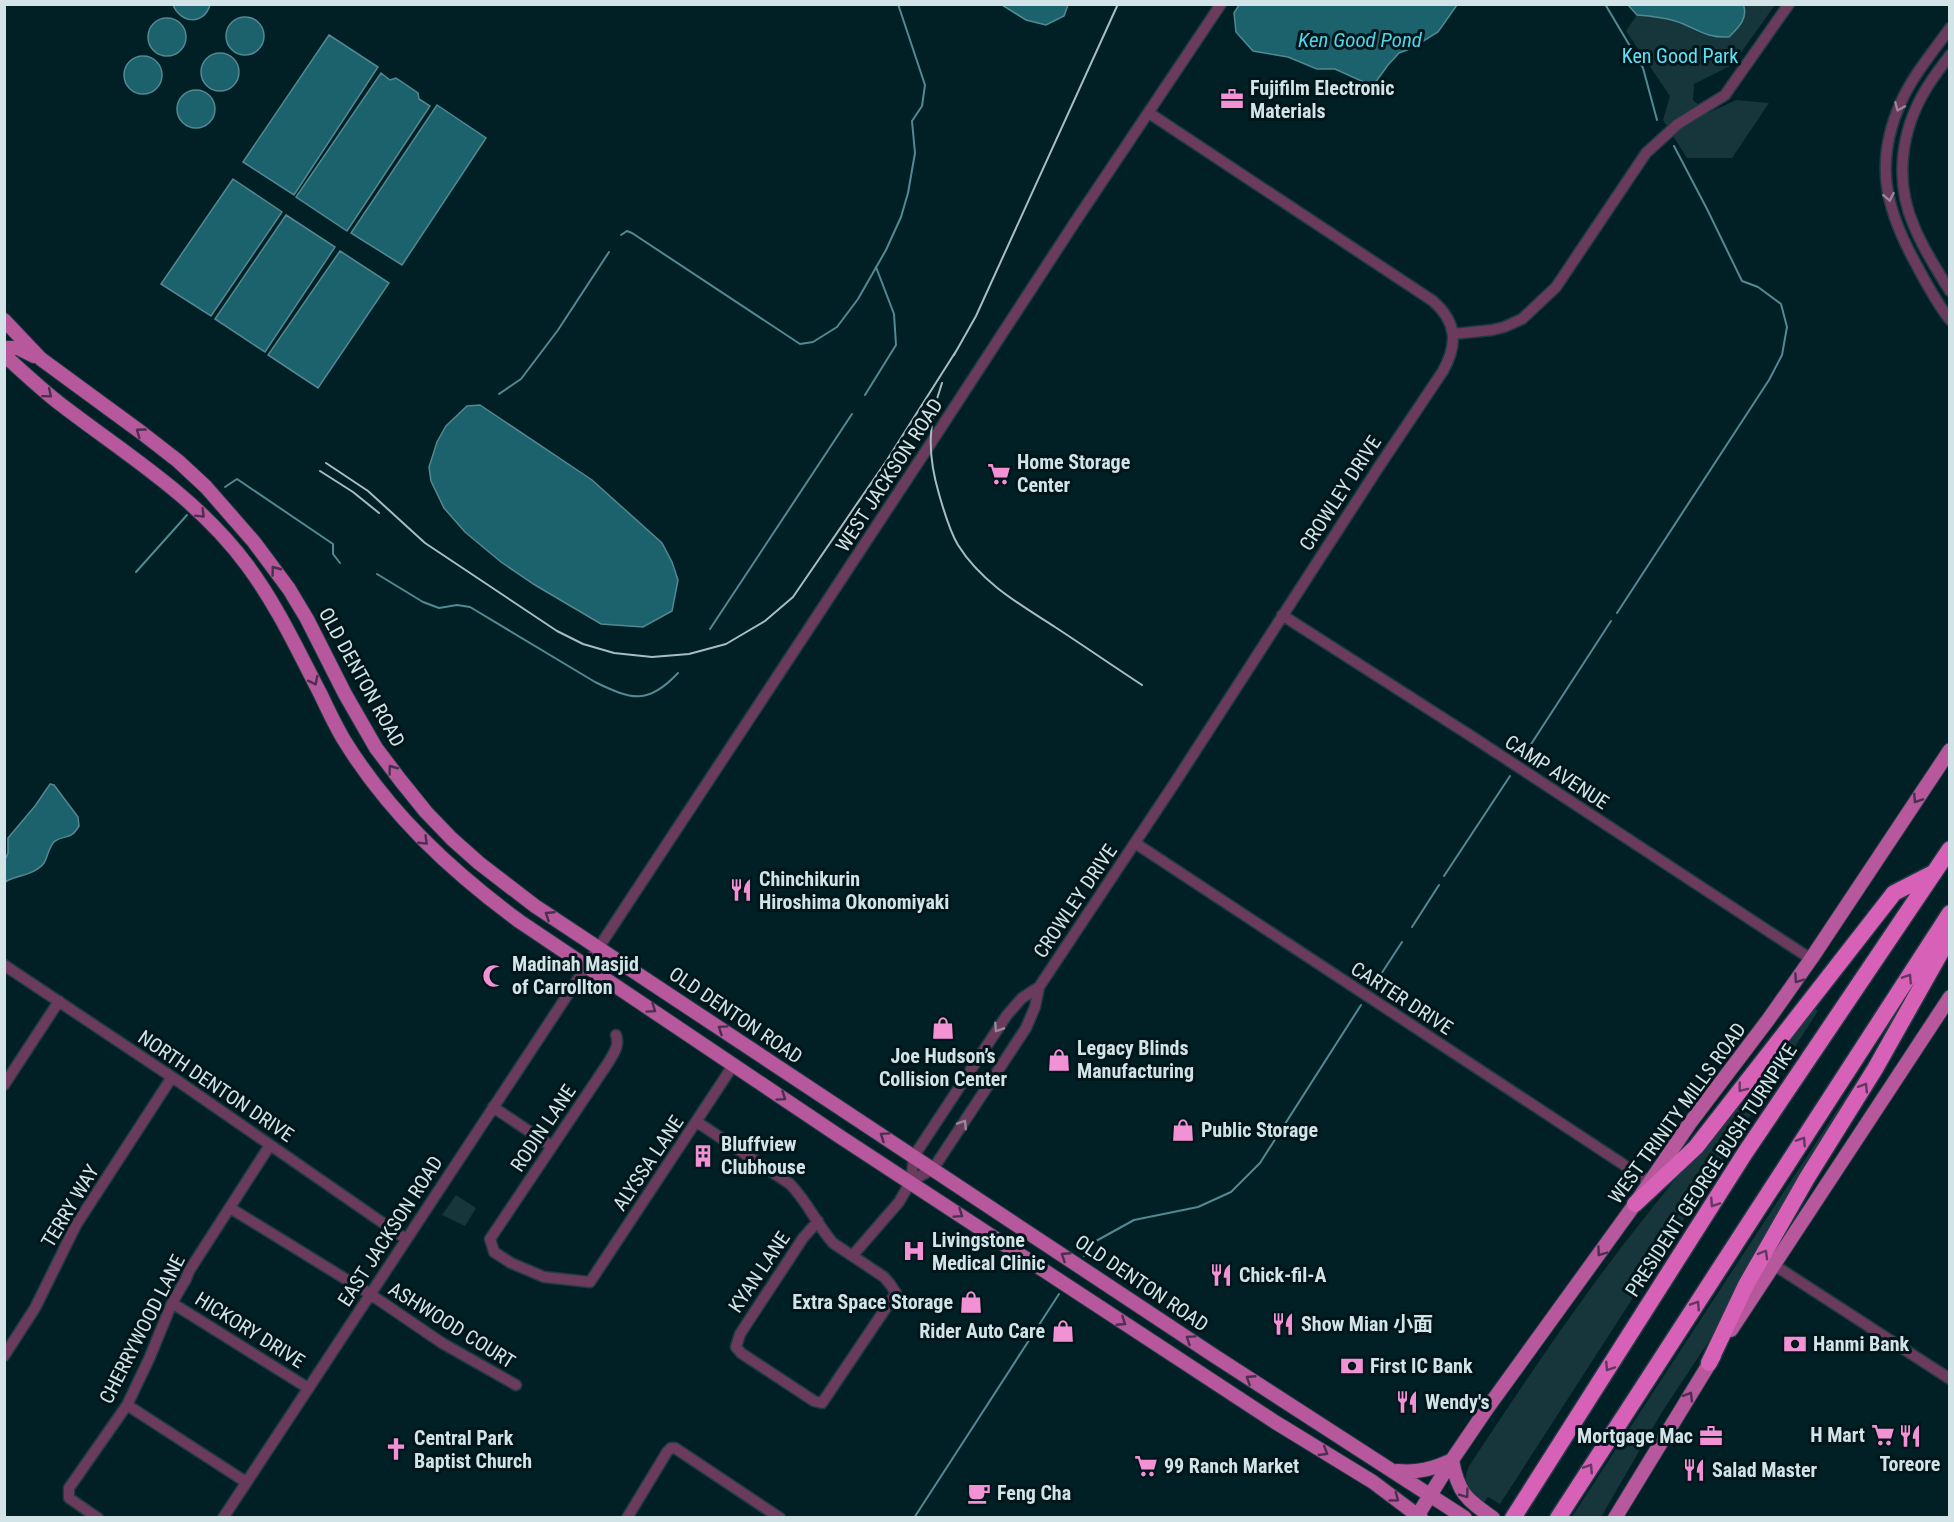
<svg xmlns="http://www.w3.org/2000/svg" width="1954" height="1522" font-family="'Roboto Condensed','Noto Sans SC',sans-serif">
	<rect width="100%" height="100%" fill="#002025"/>
	<path fill="#16363c" d="M 1743,5 L 1775,5 L 1732,65 L 1694,84 L 1693,100 L 1708,113 L 1736,100 L 1769,103 L 1732,158 L 1687,158 L 1663,120 L 1670,96 L 1626,31 L 1637,15 C 1668,17 1685,25 1713,37 L 1745,10 Z
		M 1814,1008 L 1818,1011 L 1500,1504 L 1488,1497 L 1483,1504 L 1465,1486 L 1466,1474 L 1469,1466 C 1525,1381 1582,1296 1645,1217 C 1701,1146 1760,1080 1814,1008 Z
		M 1881,1043 L 1709,1341 L 1662,1412 L 1601,1517 L 1571,1518 Z
		M 456,1195 L 476,1208 L 465,1226 L 442,1215 Z"/>
	<path fill="#1b626d" stroke="#528992" stroke-width="1.5" d="M 1743,4 C 1749,18 1738,28 1729,37 C 1704,38 1697,28 1675,21 C 1662,17 1650,16 1637,15 L 1628,5 Z
		M 173,5 L 210,5 C 204,25 181,24 173,5 Z
		M 1002,5 L 1068,5 L 1064,16 L 1046,25 L 1026,20 Z
		M 1239,5 L 1239,4 L 1457,5 L 1438,32 L 1412,48 L 1399,53 L 1388,65 L 1375,83 L 1368,84 L 1335,69 L 1317,69 L 1288,57 L 1253,51 L 1236,32 L 1234,13 Z
		M226 36a19 19 0 1 1 38 0a19 19 0 1 1-38 0Z
		M148 37a19 19 0 1 1 38 0a19 19 0 1 1-38 0Z
		M 329,35 L 378,67 L 294,195 L 243,162 Z
		M201 72a19 19 0 1 1 38 0a19 19 0 1 1-38 0Z
		M124 75a19 19 0 1 1 38 0a19 19 0 1 1-38 0Z
		M 381,73 L 390,80 L 396,78 L 418,93 L 419,99 L 430,106 L 347,231 L 296,197 Z
		M177 109a19 19 0 1 1 38 0a19 19 0 1 1-38 0Z
		M 437,105 L 486,138 L 402,265 L 351,233 Z
		M 233,179 L 282,212 L 211,316 L 161,284 Z
		M 286,215 L 335,247 L 265,352 L 215,319 Z
		M 340,251 L 389,283 L 318,388 L 268,355 Z
		M 480,405 L 592,480 L 662,543 L 672,562 L 678,580 L 672,611 L 643,627 L 601,624 L 535,585 L 501,562 L 465,532 L 444,508 L 431,481 L 429,467 L 437,442 L 446,426 L 467,406 Z
		M 50,784 L 54,785 L 78,817 L 79,826 C 70,841 66,834 55,841 C 49,846 48,856 44,863 C 35,875 17,875 5,882 L 5,860 L 8,853 L 8,838 L 35,806 Z"/>
	<g fill="none" stroke-linecap="round" stroke-linejoin="round">
		<path stroke="#528992" stroke-width="2" d="M 1605,4 L 1643,68 L 1657,120
			M 621,235 L 627,231 L 632,233 L 800,344 L 813,342 L 837,327 L 858,299 L 886,250 L 901,217 L 908,193 L 915,153 L 912,121 L 922,106 L 925,85 L 898,4
			M 499,394 L 521,379 L 558,330 L 609,252
			M 865,395 L 896,345 L 894,314 L 876,267
			M 225,487 L 237,479 L 333,544 L 333,554 L 340,563
			M 136,572 L 187,515
			M 377,574 L 423,602 L 439,608 L 457,605 L 470,607 L 595,682 C 632,700 648,705 678,673
			M 1617,613 L 1769,380 L 1782,355 L 1787,327 L 1781,304 L 1758,287 L 1742,281 L 1707,209 L 1674,146
			M 710,629 L 852,414
			M 1524,755 L 1611,621
			M 1444,876 L 1510,776
			M 1412,927 L 1439,885
			M 1372,988 L 1402,942
			M 1084,1256 L 1096,1241 L 1134,1220 L 1198,1207 L 1231,1192 L 1260,1163 L 1361,1005
			M 914,1518 L 1059,1294"/>
		<g stroke="#1d3b40" stroke-width="13">
			<path id="minor" d="M 1950,28 C 1933,52 1913,75 1901,102 C 1874,162 1885,208 1916,264 C 1926,283 1936,302 1950,320
				M 1950,55 C 1942,66 1933,77 1926,89 C 1901,130 1894,181 1914,226 C 1923,249 1937,270 1950,291
				M 1453,334 L 1492,330 L 1504,327 L 1522,319 L 1556,287 L 1646,153 L 1678,124 L 1725,95 L 1789,4
				M 1282,615 L 1471,736 L 1811,959
				M 1135,843 L 1650,1182
				M 4,965 L 172,1077 L 406,1239
				M 616,1035 C 620,1046 613,1054 608,1063 L 490,1239 L 494,1252 L 511,1263 L 544,1277 L 590,1282 L 734,1064
				M 4,1085 L 59,1001
				M 493,1107 L 551,1146
				M 697,1122 L 790,1184 C 808,1202 817,1225 833,1243 L 884,1277 L 890,1284 L 896,1293 L 822,1403 L 814,1401 L 741,1353 L 736,1347 L 740,1334 L 803,1238 L 818,1221
				M 911,1181 L 933,1169 L 1026,1028 L 1035,1007 L 1039,987 L 1174,784 L 1380,465 L 1443,371 C 1458,344 1457,322 1433,301 L 1149,113
				M 230,1208 L 370,1294 L 442,1343 L 516,1385
				M 853,1255 L 899,1202 L 911,1181 L 914,1156 L 1007,1015 L 1022,998 L 1039,987
				M 1774,1265 L 1950,1379
				M 172,1303 L 308,1388
				M 4,1356 L 35,1308 L 76,1225 L 172,1077
				M 127,1405 L 246,1482
				M 98,1518 L 69,1498 L 69,1488 L 127,1405 L 149,1359 L 172,1303 L 186,1279 L 189,1271 L 270,1145
				M 223,1518 L 929,446 L 1075,222 L 1221,4
				M 627,1518 L 667,1452 L 671,1448 L 675,1448 L 780,1518"/>
		</g>
		<g stroke="#1d3b40" stroke-width="16">
			<path id="major" d="M 4,320 L 41,359 L 142,433 L 178,461 L 206,487 L 254,542 L 289,589 L 307,619 L 345,694 L 376,748 L 401,781 L 426,812 L 452,839 L 479,863 L 535,906 L 1213,1355 L 1465,1518
				M 4,348 L 18,348 L 34,356
				M 4,355 C 22,371 40,388 59,403 C 125,454 196,496 247,565 C 277,605 298,651 321,695 C 328,710 335,725 344,740 C 389,813 450,870 519,921 L 839,1136 L 1275,1422 L 1373,1482 L 1421,1518
				M 1731,1330 L 1950,997
				M 1452,1460 C 1458,1493 1466,1499 1493,1518
				M 1397,1471 C 1417,1473 1433,1469 1452,1460
				M 1416,1518 L 1452,1460 L 1486,1410 L 1635,1204 L 1690,1123 L 1768,1020 L 1811,959 L 1950,750
				M 1615,1518 L 1714,1356"/>
		</g>
		<g stroke="#1d3b40" stroke-width="19">
			<path id="highway" d="M 1635,1204 L 1696,1147 L 1894,893 L 1933,873
				M 1709,1363 L 1746,1285 L 1807,1178 L 1875,1069 L 1950,936
				M 1513,1518 L 1745,1153 L 1950,849
				M 1558,1518 L 1950,913"/>
		</g>
		<use href="#minor" stroke="#6a3b5c" stroke-width="10"/>
		<use href="#major" stroke="#b7579c" stroke-width="14"/>
		<use href="#highway" stroke="#d661b6" stroke-width="16"/>
		<path stroke="#a8bdc1" stroke-width="2" d="M 954,355 L 976,316 L 1118,4
			M 942,383 C 928,423 927,453 939,494 C 944,511 949,530 958,545 C 981,582 1019,604 1055,627 C 1084,646 1113,666 1142,685
			M 326,463 L 368,491 L 425,543 L 557,631 L 583,644 L 614,653 L 652,657 L 689,654 L 726,644 L 765,621 L 793,597 L 887,460 L 958,348
			M 320,471 L 353,492 L 379,513"/>
	</g>
	<defs><path id="oneway-chevron" d="M-2-3.5L2.5 0L-2 3.5" fill="none" stroke-width="1.6" stroke-linecap="round" stroke-linejoin="round" transform="scale(1.5)"/></defs>
	<g stroke="#99879b">
		<use href="#oneway-chevron" transform="translate(1899 107) rotate(113)"/>
		<use href="#oneway-chevron" transform="translate(1889 197) rotate(79)"/>
		<use href="#oneway-chevron" transform="translate(998 1028) rotate(123)"/>
		<use href="#oneway-chevron" transform="translate(963 1124) rotate(-57)"/>
	</g>
	<g stroke="#49304e">
		<use href="#oneway-chevron" transform="translate(48 394) rotate(40)"/>
		<use href="#oneway-chevron" transform="translate(140 432) rotate(-144)"/>
		<use href="#oneway-chevron" transform="translate(201 514) rotate(45)"/>
		<use href="#oneway-chevron" transform="translate(275 570) rotate(-127)"/>
		<use href="#oneway-chevron" transform="translate(314 681) rotate(63)"/>
		<use href="#oneway-chevron" transform="translate(392 769) rotate(-127)"/>
		<use href="#oneway-chevron" transform="translate(1917 799) rotate(123)"/>
		<use href="#oneway-chevron" transform="translate(424 841) rotate(44)"/>
		<use href="#oneway-chevron" transform="translate(549 915) rotate(-147)"/>
		<use href="#oneway-chevron" transform="translate(1798 979) rotate(125)"/>
		<use href="#oneway-chevron" transform="translate(652 1009) rotate(34)"/>
		<use href="#oneway-chevron" transform="translate(722 1029) rotate(-146)"/>
		<use href="#oneway-chevron" transform="translate(782 1097) rotate(34)"/>
		<use href="#oneway-chevron" transform="translate(884 1136) rotate(-146)"/>
		<use href="#oneway-chevron" transform="translate(959 1214) rotate(34)"/>
		<use href="#oneway-chevron" transform="translate(1601 1252) rotate(125)"/>
		<use href="#oneway-chevron" transform="translate(1065 1256) rotate(-147)"/>
		<use href="#oneway-chevron" transform="translate(1122 1322) rotate(33)"/>
		<use href="#oneway-chevron" transform="translate(1190 1339) rotate(-146)"/>
		<use href="#oneway-chevron" transform="translate(1250 1379) rotate(-147)"/>
		<use href="#oneway-chevron" transform="translate(1689 1396) rotate(-59)"/>
		<use href="#oneway-chevron" transform="translate(1324 1452) rotate(31)"/>
		<use href="#oneway-chevron" transform="translate(1465 1494) rotate(54)"/>
		<use href="#oneway-chevron" transform="translate(1395 1498) rotate(36)"/>
	</g>
	<g stroke="#603860">
		<use href="#oneway-chevron" transform="translate(1908 978) rotate(-57)"/>
		<use href="#oneway-chevron" transform="translate(1864 1087) rotate(-58)"/>
		<use href="#oneway-chevron" transform="translate(1742 1088) rotate(128)"/>
		<use href="#oneway-chevron" transform="translate(1802 1141) rotate(-57)"/>
		<use href="#oneway-chevron" transform="translate(1714 1203) rotate(123)"/>
		<use href="#oneway-chevron" transform="translate(1764 1254) rotate(-60)"/>
		<use href="#oneway-chevron" transform="translate(1696 1305) rotate(-57)"/>
		<use href="#oneway-chevron" transform="translate(1609 1367) rotate(123)"/>
		<use href="#oneway-chevron" transform="translate(1589 1468) rotate(-57)"/>
	</g>
	<defs>
		<g id="office-bare" transform="scale(1.8)"><path d="M-6-3h4V-5.5h4V-3h4V5H-6ZM-1-4.5V-3h2v-1.5ZM-6 0V1H6V0Z" fill="#f391d5" stroke="#00161a" stroke-width="2.5" paint-order="stroke"/></g>
		<g id="supermarket-bare" transform="scale(1.8)"><path d="M-6-5.5h2.5l.6 2H6L4.5 2H-2.5L-4.4-4H-6ZM-1.5 3.2a1.3 1.3 0 1 0 .1 0ZM3 3.2a1.3 1.3 0 1 0 .1 0Z" fill="#f391d5" stroke="#00161a" stroke-width="2.5" paint-order="stroke"/></g>
		<g id="restaurant-bare" transform="scale(1.8)"><path d="M-5-6h1v4h1v-4h1v4h1v-4h1v5L-1.5 .5V6h-2V.5L-5-1ZM5-6V6H3V1.5H1.5Q1.5-4 5-6Z" fill="#f391d5" stroke="#00161a" stroke-width="2.5" paint-order="stroke"/></g>
		<g id="mosque-bare" transform="scale(1.8)"><path d="M3.5-4.9A6 6 0 1 0 3.5 4.9A5 5 0 1 1 3.5-4.9Z" fill="#f391d5" stroke="#00161a" stroke-width="2.5" paint-order="stroke"/></g>
		<g id="shop-bare" transform="scale(1.8)"><path d="M-5-2.5h2.3a2.7 3.5 0 0 1 5.4 0H5L5.5 6h-11ZM-1.5-2.5h3a1.5 2.3 0 0 0-3 0Z" fill="#f391d5" stroke="#00161a" stroke-width="2.5" paint-order="stroke"/></g>
		<g id="building-bare" transform="scale(1.8)"><path d="M-4-6H4V6H1V3H-1V6H-4ZM-2.5-4.3h1.7v1.8h-1.7ZM.8-4.3h1.7v1.8H.8ZM-2.5-1h1.7V.8h-1.7ZM.8-1h1.7V.8H.8Z" fill="#f391d5" stroke="#00161a" stroke-width="2.5" paint-order="stroke"/></g>
		<g id="hospital-bare" transform="scale(1.8)"><path d="M-5-5h3v3.5h4V-5h3V5h-3V1.5h-4V5h-3Z" fill="#f391d5" stroke="#00161a" stroke-width="2.5" paint-order="stroke"/></g>
		<g id="bank-bare" transform="scale(1.8)"><path d="M-6-4H6V4H-6ZM0-2.3a2.3 2.3 0 1 0 0 4.6a2.3 2.3 0 1 0 0-4.6Z" fill="#f391d5" stroke="#00161a" stroke-width="2.5" paint-order="stroke"/></g>
		<g id="church-bare" transform="scale(1.8)"><path d="M-1.2-6h2.4v3.5h3.3v2.4h-3.3V6h-2.4V-.1h-3.3v-2.4h3.3Z" fill="#f391d5" stroke="#00161a" stroke-width="2.5" paint-order="stroke"/></g>
		<g id="cafe-bare" transform="scale(1.8)"><path d="M-5.5-4.5H6V0H3Q3 3.5 0 3.5H-2.5Q-5.5 3.5-5.5 0ZM3-3.2v2h1.7v-2ZM-6 4.5H4V6H-6Z" fill="#f391d5" stroke="#00161a" stroke-width="2.5" paint-order="stroke"/></g>
	</defs>
	<g fill-rule="evenodd">
		<use href="#office-bare" x="1232" y="99"/>
		<use href="#supermarket-bare" x="999" y="474"/>
		<use href="#restaurant-bare" x="741" y="890"/>
		<use href="#mosque-bare" x="494" y="976"/>
		<use href="#shop-bare" x="943" y="1028"/>
		<use href="#shop-bare" x="1059" y="1060"/>
		<use href="#shop-bare" x="1183" y="1130"/>
		<use href="#building-bare" x="703" y="1156"/>
		<use href="#hospital-bare" x="914" y="1251"/>
		<use href="#restaurant-bare" x="1221" y="1275"/>
		<use href="#shop-bare" x="971" y="1302"/>
		<use href="#restaurant-bare" x="1283" y="1324"/>
		<use href="#shop-bare" x="1063" y="1331"/>
		<use href="#bank-bare" x="1795" y="1344"/>
		<use href="#bank-bare" x="1352" y="1366"/>
		<use href="#restaurant-bare" x="1407" y="1402"/>
		<use href="#supermarket-bare" x="1883" y="1435"/>
		<use href="#office-bare" x="1711" y="1436"/>
		<use href="#restaurant-bare" x="1910" y="1436"/>
		<use href="#church-bare" x="396" y="1449"/>
		<use href="#supermarket-bare" x="1146" y="1466"/>
		<use href="#restaurant-bare" x="1694" y="1470"/>
		<use href="#cafe-bare" x="979" y="1493"/>
	</g>
	<g text-anchor="middle" stroke-width="6" stroke-linejoin="round" paint-order="stroke">
		<g font-size="20" fill="#5fe2f6" stroke="#00161a">
			<text x="1680" y="63">Ken Good Park</text>
		</g>
		<g font-size="20" font-weight="bold" fill="#d2e4e7" stroke="#00161a" text-anchor="start">
			<text x="1250" y="95">Fujifilm Electronic<tspan x="1250" dy="23">Materials</tspan></text>
			<text x="1017" y="469">Home Storage<tspan x="1017" dy="23">Center</tspan></text>
			<text x="759" y="886">Chinchikurin<tspan x="759" dy="23">Hiroshima Okonomiyaki</tspan></text>
			<text x="512" y="971">Madinah Masjid<tspan x="512" dy="23">of Carrollton</tspan></text>
			<text x="1077" y="1055">Legacy Blinds<tspan x="1077" dy="23">Manufacturing</tspan></text>
			<text x="943" y="1063" text-anchor="middle">Joe Hudson’s<tspan x="943" dy="23">Collision Center</tspan></text>
			<text x="1201" y="1137">Public Storage</text>
			<text x="721" y="1151">Bluffview<tspan x="721" dy="23">Clubhouse</tspan></text>
			<text x="932" y="1247">Livingstone<tspan x="932" dy="23">Medical Clinic</tspan></text>
			<text x="1239" y="1282">Chick-fil-A</text>
			<text x="953" y="1309" text-anchor="end">Extra Space Storage</text>
			<text x="1301" y="1331">Show Mian 小面</text>
			<text x="1045" y="1338" text-anchor="end">Rider Auto Care</text>
			<text x="1813" y="1351">Hanmi Bank</text>
			<text x="1370" y="1373">First IC Bank</text>
			<text x="1425" y="1409">Wendy's</text>
			<text x="1865" y="1442" text-anchor="end">H Mart</text>
			<text x="1693" y="1443" text-anchor="end">Mortgage Mac</text>
			<text x="414" y="1445">Central Park<tspan x="414" dy="23">Baptist Church</tspan></text>
			<text x="1910" y="1471" text-anchor="middle">Toreore</text>
			<text x="1164" y="1473">99 Ranch Market</text>
			<text x="1712" y="1477">Salad Master</text>
			<text x="997" y="1500">Feng Cha</text>
		</g>
		<g font-size="20" fill="#d2e4e7" stroke="#00161a">
			<text transform="translate(889 475) rotate(-57)" y="7">WEST JACKSON ROAD</text>
			<text transform="translate(1340 493) rotate(-57)" y="7">CROWLEY DRIVE</text>
			<text transform="translate(362 677) rotate(61)" y="7">OLD DENTON ROAD</text>
			<text transform="translate(1557 772) rotate(33)" y="7">CAMP AVENUE</text>
			<text transform="translate(1075 901) rotate(-56)" y="7">CROWLEY DRIVE</text>
			<text transform="translate(1402 998) rotate(33)" y="7">CARTER DRIVE</text>
			<text transform="translate(736 1015) rotate(34)" y="7">OLD DENTON ROAD</text>
			<text transform="translate(216 1086) rotate(34)" y="7">NORTH DENTON DRIVE</text>
			<text transform="translate(1677 1113) rotate(-54)" y="7">WEST TRINITY MILLS ROAD</text>
			<text transform="translate(543 1128) rotate(-56)" y="7">RODIN LANE</text>
			<text transform="translate(648 1163) rotate(-56)" y="7">ALYSSA LANE</text>
			<text transform="translate(1711 1170) rotate(-57)" y="7">PRESIDENT GEORGE BUSH TURNPIKE</text>
			<text transform="translate(70 1206) rotate(-59)" y="7">TERRY WAY</text>
			<text transform="translate(390 1231) rotate(-57)" y="7">EAST JACKSON ROAD</text>
			<text transform="translate(759 1272) rotate(-56)" y="7">KYAN LANE</text>
			<text transform="translate(1142 1283) rotate(34)" y="7">OLD DENTON ROAD</text>
			<text transform="translate(452 1325) rotate(32)" y="7">ASHWOOD COURT</text>
			<text transform="translate(142 1329) rotate(-63)" y="7">CHERRYWOOD LANE</text>
			<text transform="translate(250 1330) rotate(32)" y="7">HICKORY DRIVE</text>
		</g>
		<g font-size="21" font-style="italic" fill="#50d5e9" stroke="#00161a">
			<text x="1360" y="47">Ken Good Pond</text>
		</g>
	</g>
	<rect width="1954" height="1522" fill="none" stroke="#d2e4e7" stroke-width="12"/>
</svg>
